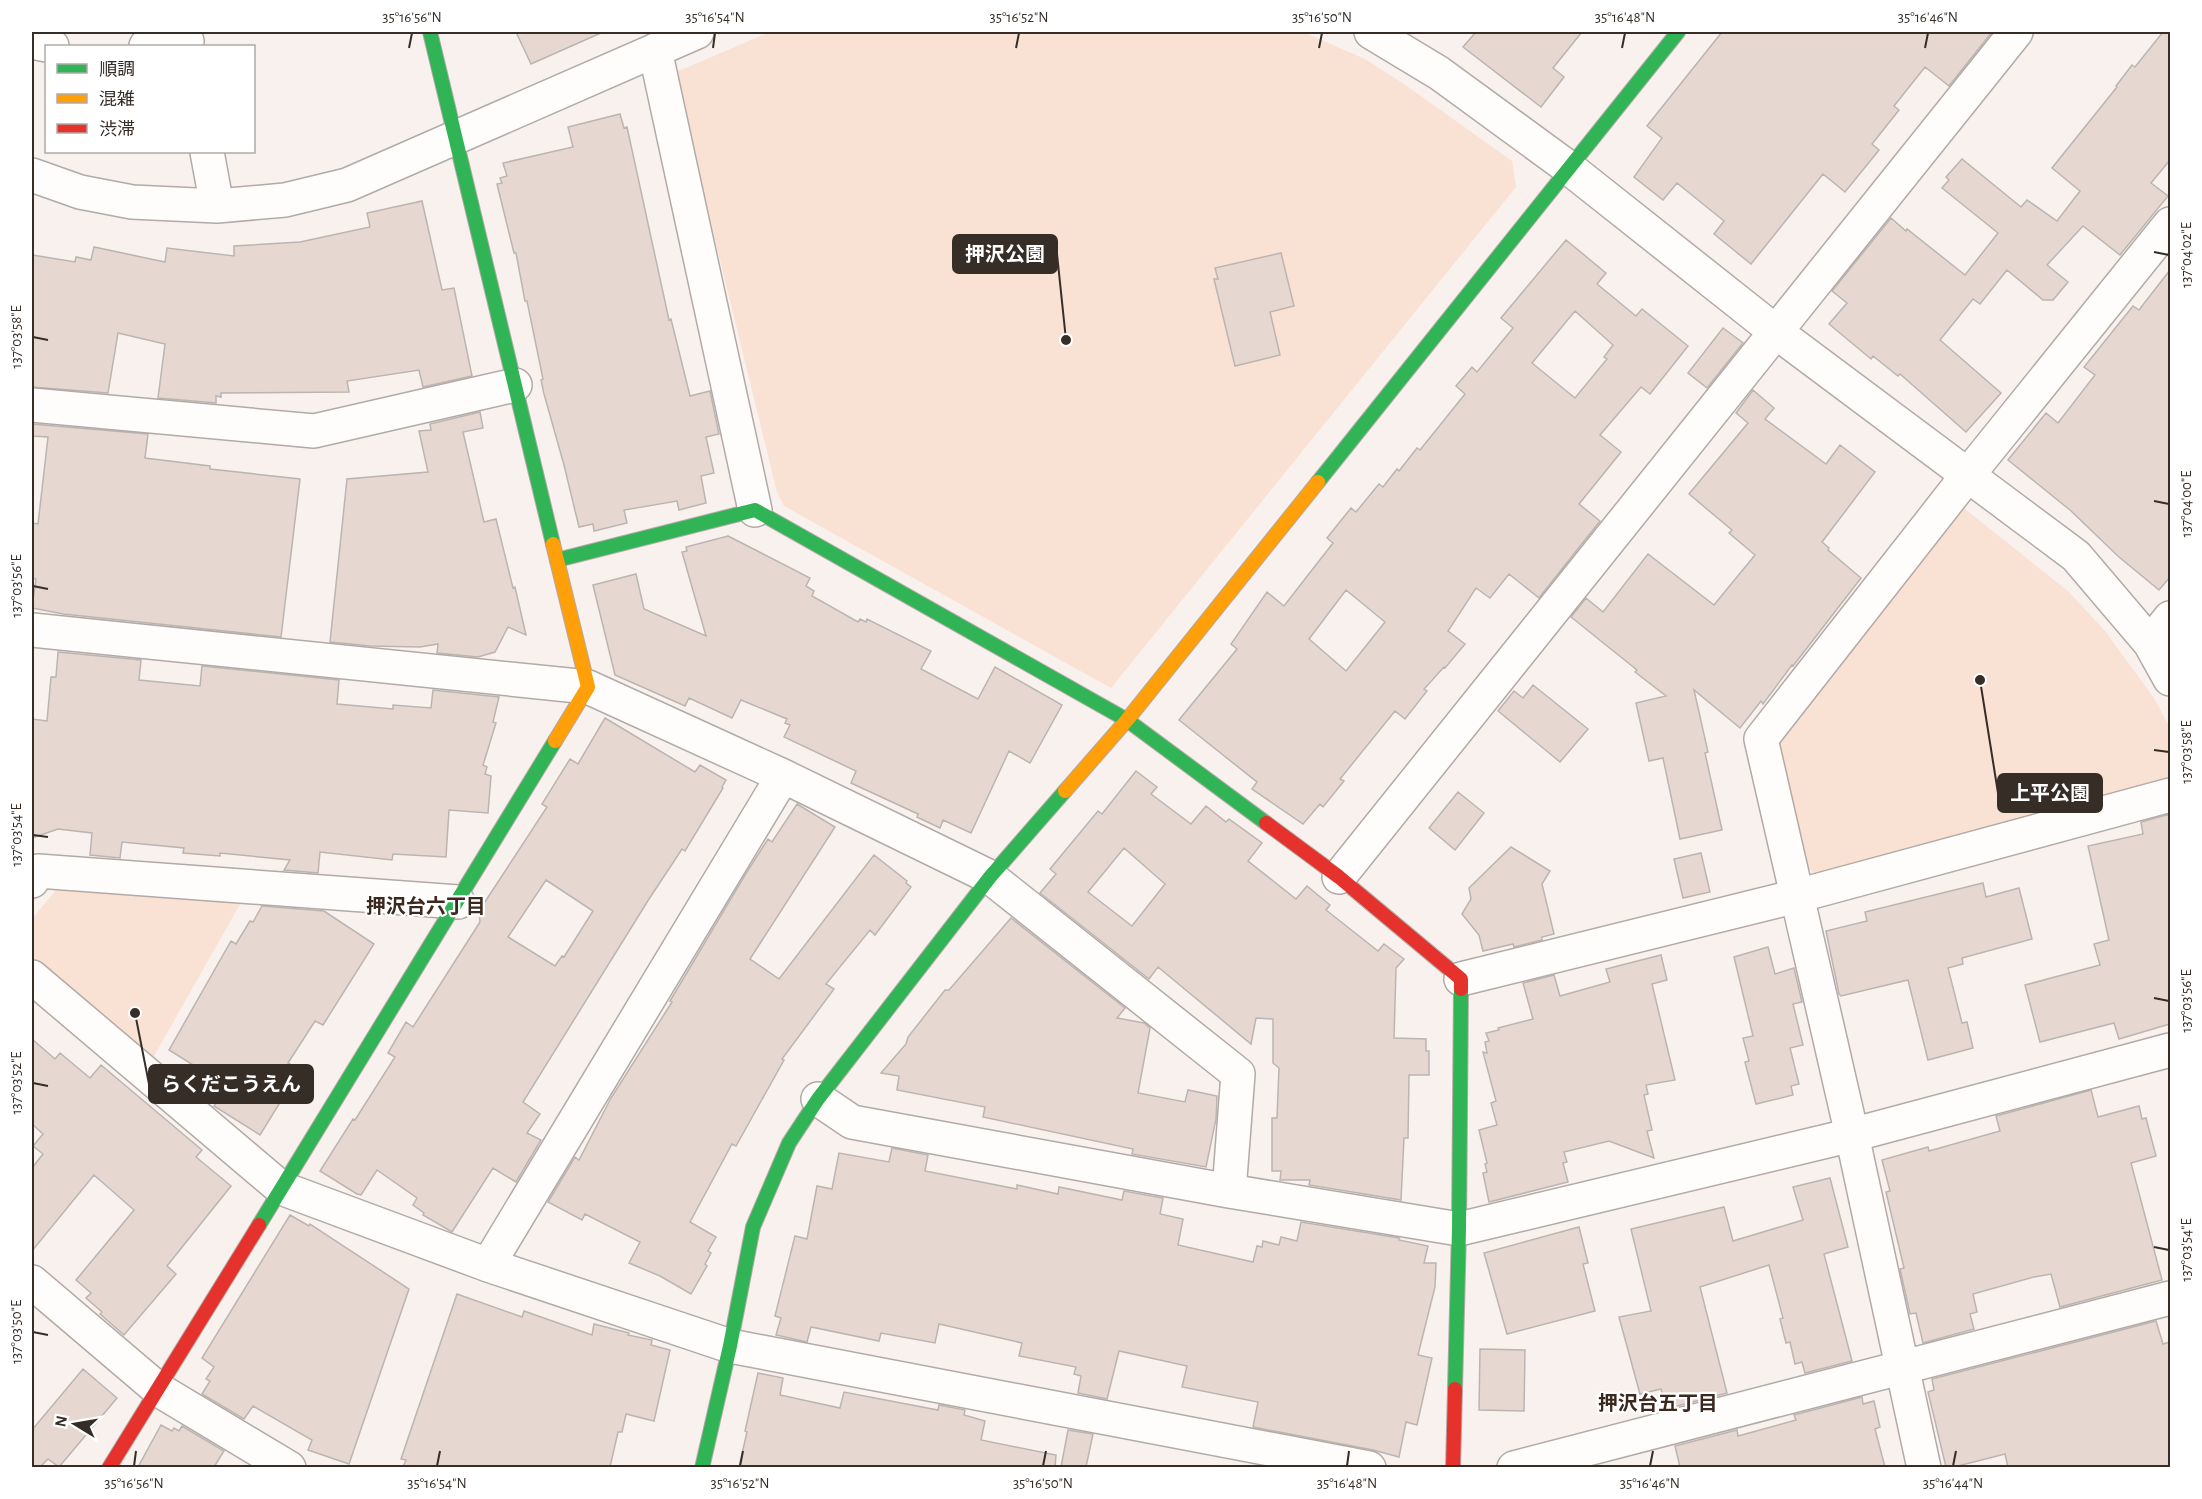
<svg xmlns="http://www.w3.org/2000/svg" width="2202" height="1499" font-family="'Alegreya Sans','Noto Sans JP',sans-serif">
	<rect width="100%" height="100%" fill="#f9f1ed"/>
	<path fill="#f9e1d4" d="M 770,32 L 1303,32 L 1365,59 L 1404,84 L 1512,161 L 1516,187 L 1111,688 L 784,506 L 777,492 L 674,73 Z
		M 1960,505 L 2069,592 L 2105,631 L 2154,698 L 2170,728 L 2170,779 L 1814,873 L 1805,866 L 1776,739 Z
		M 68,886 L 243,899 L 150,1063 L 32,962 L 32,919 L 56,890 Z"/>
	<path fill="#e6d8d1" stroke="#bcb4b0" stroke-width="1.5" fill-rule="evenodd" d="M 516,32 L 603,32 L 531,64 Z
		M 1476,32 L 1582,32 L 1553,68 L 1564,77 L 1541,107 L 1463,47 Z
		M 1722,32 L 1992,32 L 1949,86 L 1925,67 L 1894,106 L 1899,110 L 1872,144 L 1879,150 L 1845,192 L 1823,174 L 1751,264 L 1714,234 L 1724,221 L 1677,183 L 1663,200 L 1634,177 L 1662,138 L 1647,126 Z
		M 2163,32 L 2170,32 L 2170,160 L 2151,183 L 2168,196 L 2120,255 L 2083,226 L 2047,265 L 2068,282 L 2053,300 L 2043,300 L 2007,270 L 1980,304 L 1973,299 L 1940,340 L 2001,393 L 1966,432 L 1900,374 L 1898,376 L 1873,356 L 1871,359 L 1829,324 L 1847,303 L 1832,291 L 1891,218 L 1906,231 L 1907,229 L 1965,275 L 1998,233 L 1942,188 L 1949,180 L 1946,177 L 1962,159 L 2021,207 L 2027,200 L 2057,221 L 2080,191 L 2052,168 L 2117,87 L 2116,86 L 2132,65 L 2135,67 Z
		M 620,114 L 624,128 L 627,127 L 669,320 L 671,319 L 690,396 L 710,391 L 719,434 L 706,437 L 714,473 L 701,476 L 706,503 L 679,510 L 677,501 L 624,510 L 627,523 L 594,531 L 593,524 L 579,527 L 564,465 L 544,394 L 541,380 L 543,379 L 527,301 L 525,301 L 516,253 L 514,253 L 497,184 L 502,183 L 500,178 L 507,176 L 503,163 L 573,147 L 568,127 Z
		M 422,201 L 442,290 L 454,288 L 472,376 L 423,387 L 419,370 L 347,381 L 349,392 L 221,393 L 221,397 L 216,396 L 216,403 L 158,398 L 165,344 L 118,333 L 108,393 L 32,387 L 32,255 L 75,262 L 76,257 L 91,260 L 94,247 L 165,262 L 167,248 L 234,256 L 234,246 L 300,242 L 370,227 L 367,213 Z
		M 1566,240 L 1606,273 L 1597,284 L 1636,316 L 1642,309 L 1688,346 L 1650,394 L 1641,387 L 1600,435 L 1621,452 L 1579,504 L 1600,521 L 1539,598 L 1509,574 L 1490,598 L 1476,588 L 1448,631 L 1465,644 L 1445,668 L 1444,667 L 1424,689 L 1427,691 L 1405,719 L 1395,711 L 1340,779 L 1344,781 L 1323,807 L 1320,804 L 1303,824 L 1252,789 L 1257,782 L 1179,720 L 1237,649 L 1231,644 L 1267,592 L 1284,606 L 1333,543 L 1327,538 L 1351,508 L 1356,512 L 1379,484 L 1383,487 L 1397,469 L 1399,471 L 1417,448 L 1420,450 L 1465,394 L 1456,386 L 1472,367 L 1477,372 L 1513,328 L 1501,318 ZM 1575,311 L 1613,345 L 1604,357 L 1607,359 L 1575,398 L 1532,363 ZM 1346,590 L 1385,622 L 1346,671 L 1309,639 Z
		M 1281,253 L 1294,306 L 1270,312 L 1280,355 L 1235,366 L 1214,279 L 1218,279 L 1215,268 Z
		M 2170,270 L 2170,577 L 2159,590 L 2119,557 L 2070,510 L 2008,460 L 2046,413 L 2058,423 L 2095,375 L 2084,367 L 2133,306 L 2139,310 Z
		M 1723,328 L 1743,343 L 1707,388 L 1688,373 Z
		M 1753,390 L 1774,408 L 1765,419 L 1826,464 L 1840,445 L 1875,472 L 1822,542 L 1829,548 L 1828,550 L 1861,578 L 1793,666 L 1792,665 L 1763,704 L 1761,701 L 1740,728 L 1694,690 L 1708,752 L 1705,753 L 1722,830 L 1680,839 L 1663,758 L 1649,761 L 1636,703 L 1666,696 L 1635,672 L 1637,670 L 1571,617 L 1586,598 L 1603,612 L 1648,554 L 1714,605 L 1755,555 L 1729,533 L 1732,530 L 1689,494 L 1748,423 L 1736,413 Z
		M 480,412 L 483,428 L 463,432 L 484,522 L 496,519 L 513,588 L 515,587 L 526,635 L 508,627 L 495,652 L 478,657 L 437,653 L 438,644 L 420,647 L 370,646 L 330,642 L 347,479 L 428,472 L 419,431 L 431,430 L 430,424 Z
		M 32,424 L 148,434 L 145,458 L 210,466 L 210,469 L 300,479 L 281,637 L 63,614 L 32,608 L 36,579 L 32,578 L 32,523 L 38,524 L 48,437 L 32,436 Z
		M 728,536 L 810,578 L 806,586 L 814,591 L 812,596 L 858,622 L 860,619 L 866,622 L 867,619 L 931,651 L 921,669 L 978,699 L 995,667 L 1062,705 L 1030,763 L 1009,751 L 971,833 L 943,820 L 940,828 L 917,817 L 918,814 L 851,783 L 856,771 L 784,737 L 790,725 L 785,723 L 787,719 L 741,700 L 732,718 L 689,698 L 685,706 L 615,675 L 593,585 L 636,574 L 644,609 L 706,636 L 682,552 L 687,551 L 686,547 Z
		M 58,652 L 141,660 L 139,680 L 200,686 L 202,666 L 339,680 L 337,704 L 393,709 L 393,705 L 431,708 L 433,690 L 499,697 L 493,722 L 496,723 L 483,765 L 487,767 L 485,774 L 491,776 L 488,813 L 449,810 L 446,857 L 393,854 L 392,860 L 320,852 L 318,873 L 284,870 L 290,860 L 220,853 L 220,856 L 183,853 L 184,848 L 122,842 L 120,858 L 90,855 L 92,833 L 58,829 L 32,838 L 32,719 L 47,721 L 51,677 L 56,677 Z
		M 1533,685 L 1588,729 L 1560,762 L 1498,711 L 1514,691 L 1523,698 Z
		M 605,718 L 695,772 L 700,765 L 726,780 L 722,787 L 723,788 L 685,851 L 682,849 L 649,899 L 523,1102 L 540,1114 L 527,1133 L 541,1140 L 516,1182 L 493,1168 L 452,1232 L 423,1215 L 424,1213 L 413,1205 L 417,1198 L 377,1170 L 361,1195 L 357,1194 L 320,1171 L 353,1119 L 355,1120 L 395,1057 L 388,1053 L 406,1022 L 413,1027 L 480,922 L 479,911 L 547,807 L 542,804 L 570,759 L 578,764 ZM 546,880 L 593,911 L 564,957 L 562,956 L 555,966 L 508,937 Z
		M 1136,771 L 1157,787 L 1151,794 L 1191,824 L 1206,806 L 1226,822 L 1229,819 L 1262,843 L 1248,861 L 1296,899 L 1307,886 L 1330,905 L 1326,910 L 1378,951 L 1384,944 L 1404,959 L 1396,968 L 1394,1038 L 1426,1039 L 1426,1051 L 1429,1051 L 1429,1075 L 1409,1075 L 1408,1138 L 1404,1138 L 1401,1200 L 1309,1185 L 1310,1180 L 1280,1180 L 1281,1171 L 1272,1171 L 1272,1118 L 1277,1118 L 1279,1068 L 1273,1063 L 1273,1019 L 1256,1018 L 1251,1044 L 1158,967 L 1149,979 L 1040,893 L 1056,874 L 1050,869 L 1098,811 L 1102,814 ZM 1124,848 L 1165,884 L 1132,926 L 1088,892 Z
		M 1458,792 L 1484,813 L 1455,850 L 1429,828 Z
		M 797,804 L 835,827 L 750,959 L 779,979 L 874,855 L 907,881 L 906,883 L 911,887 L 875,935 L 870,930 L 826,984 L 834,989 L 782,1059 L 784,1060 L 736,1146 L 732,1144 L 690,1222 L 716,1237 L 708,1251 L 711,1253 L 705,1264 L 707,1266 L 691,1294 L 660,1276 L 629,1263 L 640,1242 L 585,1214 L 582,1220 L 548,1202 L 575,1157 L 579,1160 L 611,1098 L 672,1002 L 670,1001 L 745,875 L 768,839 L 772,842 Z
		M 2170,814 L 2170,1024 L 2119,1039 L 2114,1023 L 2040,1042 L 2025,985 L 2100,965 L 2094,944 L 2109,940 L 2088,846 L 2143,834 L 2141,822 Z
		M 1511,847 L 1550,871 L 1542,884 L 1554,934 L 1542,937 L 1542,940 L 1514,947 L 1513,944 L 1483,951 L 1479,935 L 1462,914 L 1471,899 L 1469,888 Z
		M 1701,853 L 1710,892 L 1683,898 L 1674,859 Z
		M 1983,883 L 1986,897 L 2019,888 L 2032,939 L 1962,958 L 1963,964 L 1948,968 L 1962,1023 L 1967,1022 L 1973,1048 L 1928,1060 L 1908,980 L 1841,996 L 1839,994 L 1826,931 L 1867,921 L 1865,912 Z
		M 262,906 L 324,911 L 374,944 L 323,1025 L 315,1021 L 288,1063 L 300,1070 L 260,1135 L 214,1106 L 227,1086 L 169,1050 L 231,941 L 236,944 L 250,921 L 253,922 Z
		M 1011,918 L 1125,1008 L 1117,1018 L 1144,1023 L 1150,1028 L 1138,1093 L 1185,1102 L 1188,1090 L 1217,1096 L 1216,1119 L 1206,1167 L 1132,1154 L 1133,1149 L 983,1117 L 985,1107 L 897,1090 L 899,1076 L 881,1073 L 906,1044 L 908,1037 L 945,990 L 949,990 Z
		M 1768,947 L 1775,974 L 1794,968 L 1802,1002 L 1793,1004 L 1803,1045 L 1790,1048 L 1799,1084 L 1791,1086 L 1793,1095 L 1756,1104 L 1745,1062 L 1749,1061 L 1743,1038 L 1753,1036 L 1734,957 Z
		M 1661,955 L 1667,980 L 1652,984 L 1675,1080 L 1646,1085 L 1648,1094 L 1644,1095 L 1652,1130 L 1647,1131 L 1654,1158 L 1609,1141 L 1564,1152 L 1567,1162 L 1563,1163 L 1568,1182 L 1489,1202 L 1483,1173 L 1487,1172 L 1485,1164 L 1487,1163 L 1479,1130 L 1497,1125 L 1491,1103 L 1496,1101 L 1483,1052 L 1487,1053 L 1485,1042 L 1489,1041 L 1486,1033 L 1499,1030 L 1498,1028 L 1533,1019 L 1523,983 L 1554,975 L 1560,996 L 1610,982 L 1606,969 Z
		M 32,1039 L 55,1059 L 60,1053 L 90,1078 L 101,1065 L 202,1150 L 196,1157 L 231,1186 L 167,1266 L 176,1274 L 124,1335 L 100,1314 L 102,1312 L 86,1298 L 91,1293 L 76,1280 L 134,1210 L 94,1175 L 32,1251 L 32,1168 L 43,1154 L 33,1146 L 43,1134 L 32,1124 Z
		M 2091,1090 L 2098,1117 L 2139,1106 L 2142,1119 L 2146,1118 L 2156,1156 L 2131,1163 L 2162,1280 L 2060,1307 L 2051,1274 L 2034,1277 L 1973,1294 L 1977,1312 L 1970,1314 L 1974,1329 L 1923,1343 L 1916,1313 L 1910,1314 L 1900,1269 L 1904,1268 L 1886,1192 L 1890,1191 L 1882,1160 L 1928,1147 L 1929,1151 L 2000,1131 L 1996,1116 Z
		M 892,1148 L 928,1155 L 925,1171 L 1017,1189 L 1017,1185 L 1058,1194 L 1059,1187 L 1122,1200 L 1124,1191 L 1163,1198 L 1160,1214 L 1183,1219 L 1178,1245 L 1253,1262 L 1257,1246 L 1262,1247 L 1263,1241 L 1279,1245 L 1281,1237 L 1297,1241 L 1301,1222 L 1399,1238 L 1399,1240 L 1428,1246 L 1424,1263 L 1436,1263 L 1435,1287 L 1418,1355 L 1432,1358 L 1417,1425 L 1406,1422 L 1399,1457 L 1373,1450 L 1253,1427 L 1258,1402 L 1182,1387 L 1187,1366 L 1119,1351 L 1107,1399 L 1078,1393 L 1081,1376 L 1074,1374 L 1076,1367 L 1019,1356 L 1022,1343 L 939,1324 L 935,1343 L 881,1333 L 879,1341 L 811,1327 L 807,1342 L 776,1335 L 781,1318 L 775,1316 L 795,1236 L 807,1239 L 817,1186 L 832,1189 L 839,1153 L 889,1162 Z
		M 1830,1178 L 1848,1247 L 1824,1254 L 1852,1361 L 1805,1373 L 1802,1362 L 1795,1364 L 1790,1342 L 1786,1343 L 1780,1319 L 1783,1318 L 1769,1265 L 1700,1287 L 1727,1393 L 1666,1409 L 1661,1389 L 1640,1394 L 1619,1317 L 1651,1311 L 1631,1229 L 1724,1207 L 1733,1241 L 1803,1220 L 1793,1187 Z
		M 290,1215 L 309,1226 L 310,1224 L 409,1289 L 349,1464 L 308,1450 L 312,1440 L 253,1406 L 244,1419 L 202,1394 L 210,1381 L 206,1379 L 214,1367 L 202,1358 Z
		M 1579,1227 L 1588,1263 L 1583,1264 L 1595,1311 L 1507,1334 L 1484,1253 Z
		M 457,1294 L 522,1317 L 524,1311 L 592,1335 L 594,1324 L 629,1333 L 628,1335 L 652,1340 L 651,1345 L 670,1350 L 654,1421 L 626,1414 L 622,1432 L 618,1432 L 610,1467 L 403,1467 L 406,1460 L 401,1459 Z
		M 2156,1321 L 2163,1344 L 2170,1342 L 2170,1467 L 2008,1467 L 2005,1454 L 1954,1467 L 1946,1467 L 1928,1392 L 1934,1390 L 1932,1379 Z
		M 1480,1349 L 1525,1350 L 1524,1411 L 1479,1410 Z
		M 83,1369 L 117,1398 L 59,1467 L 48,1459 L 40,1467 L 32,1467 L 32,1430 Z
		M 758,1373 L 783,1378 L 780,1395 L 840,1408 L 844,1392 L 938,1410 L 939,1405 L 965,1410 L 964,1415 L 985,1421 L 981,1440 L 1056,1455 L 1055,1467 L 739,1467 L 747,1432 L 745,1431 Z
		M 1862,1397 L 1863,1404 L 1874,1401 L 1880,1427 L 1875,1429 L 1885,1467 L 1680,1467 L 1675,1446 L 1737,1430 L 1738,1436 L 1796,1420 L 1794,1415 Z
		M 161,1425 L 172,1431 L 174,1428 L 179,1431 L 182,1426 L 224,1451 L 214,1467 L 138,1467 Z
		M 1068,1430 L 1093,1434 L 1086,1467 L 1061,1467 Z"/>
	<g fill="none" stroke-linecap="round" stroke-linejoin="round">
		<g stroke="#b2aaa6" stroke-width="36">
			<path id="street" d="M 1371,32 L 1439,73 L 1569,168 L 1776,332 L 2076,556 L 2150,643 L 2170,679
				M 32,42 L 52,46
				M 146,46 L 187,41
				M 655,50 L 755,510
				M 207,152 L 217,206
				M 32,175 L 80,192 L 132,202 L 217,206 L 285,200 L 347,185 L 697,32
				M 32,405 L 314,431 L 515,385
				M 32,630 L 588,687 L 783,776 L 990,877 L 1238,1074 L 1229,1191
				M 2150,643 L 2170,618
				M 1339,877 L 2016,32
				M 32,881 L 38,871 L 458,902
				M 32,977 L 281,1188 L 488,1265 L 730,1346 L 1369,1468
				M 1461,979 L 1797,896 L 2170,795
				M 818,1099 L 852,1122 L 1229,1191 L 1459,1229 L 1852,1135 L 2170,1050
				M 488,1265 L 783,776
				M 32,1282 L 159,1390 L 289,1468
				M 1514,1468 L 2170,1298
				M 1924,1468 L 1852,1135 L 1761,739 L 1967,476 L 2170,224"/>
		</g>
		<g stroke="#b2aaa6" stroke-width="16">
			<path id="fast" d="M 430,32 L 553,544
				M 1318,482 L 1678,32
				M 557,560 L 755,510 L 1127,720 L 1266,823
				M 259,1225 L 555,741
				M 1455,1389 L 1459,1229 L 1461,989
				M 702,1468 L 730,1346 L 753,1227 L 789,1143 L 818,1099 L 990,877 L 1065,791"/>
		</g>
		<g stroke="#b2aaa6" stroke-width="16">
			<path id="slow" d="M 553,544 L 588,687 L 555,741
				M 1065,791 L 1127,720 L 1318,482"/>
		</g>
		<g stroke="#b2aaa6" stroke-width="16">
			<path id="jam" d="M 1266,823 L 1339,877 L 1461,979 L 1461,989
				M 109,1468 L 259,1225
				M 1453,1468 L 1455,1389"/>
		</g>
		<use href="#street" stroke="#fefdfc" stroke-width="33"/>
		<use href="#fast" stroke="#30b455" stroke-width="14"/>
		<use href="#slow" stroke="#ff9f0a" stroke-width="14"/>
		<use href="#jam" stroke="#e5322d" stroke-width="14"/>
	</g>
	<path fill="none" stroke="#362d27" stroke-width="2" d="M 409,48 L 412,33M 713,48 L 715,33M 1016,48 L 1019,33M 1319,48 L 1322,33M 1622,48 L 1625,33M 1925,48 L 1928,33M 2154,252 L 2169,255M 33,337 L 48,340M 2154,501 L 2169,504M 33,586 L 48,589M 2154,750 L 2169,752M 33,835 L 48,837M 2154,998 L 2169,1001M 33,1083 L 48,1086M 2154,1247 L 2169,1250M 33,1332 L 48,1335M 134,1466 L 136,1451M 437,1466 L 440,1451M 740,1466 L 743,1451M 1043,1466 L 1046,1451M 1347,1466 L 1349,1451M 1650,1466 L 1653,1451M 1953,1466 L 1956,1451"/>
	<g text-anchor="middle" stroke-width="4.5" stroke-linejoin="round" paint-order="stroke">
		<g font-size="20" font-weight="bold" fill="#3c291e" stroke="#fff">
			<text x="426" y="913">押沢台六丁目</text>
			<text x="1658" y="1410">押沢台五丁目</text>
		</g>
	</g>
	<path fill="none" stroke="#362d27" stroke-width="2" d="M1066 340L1057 254M1980 680L1998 793M135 1013L149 1084"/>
	<g fill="#362d27" stroke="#fff" stroke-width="2">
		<circle cx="1066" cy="340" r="6"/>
		<circle cx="1980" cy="680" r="6"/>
		<circle cx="135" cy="1013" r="6"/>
	</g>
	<g fill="#362d27" stroke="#362d27" stroke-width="2">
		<rect x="953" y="235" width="104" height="38" rx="6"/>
		<rect x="1998" y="774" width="104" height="38" rx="6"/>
		<rect x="149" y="1065" width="164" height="38" rx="6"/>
	</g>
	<g font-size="20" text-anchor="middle" font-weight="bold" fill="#fff">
		<text x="1005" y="261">押沢公園</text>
		<text x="2050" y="800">上平公園</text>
		<text x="231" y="1091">らくだこうえん</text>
	</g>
	<rect width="2202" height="1499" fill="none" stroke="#ffffff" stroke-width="66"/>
	<rect x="45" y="45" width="210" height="108" fill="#ffffff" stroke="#afaba9" stroke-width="1.5"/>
	<rect x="57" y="64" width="30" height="9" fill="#30b455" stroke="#afaba9" stroke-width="1.5"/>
	<text x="99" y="75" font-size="18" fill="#362d27">順調</text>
	<rect x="57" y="94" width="30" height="9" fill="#ff9f0a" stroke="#afaba9" stroke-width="1.5"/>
	<text x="99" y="105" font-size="18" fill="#362d27">混雑</text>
	<rect x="57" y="124" width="30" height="9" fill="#e5322d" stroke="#afaba9" stroke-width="1.5"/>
	<text x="99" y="135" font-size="18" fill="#362d27">渋滞</text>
	<g transform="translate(75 1424) rotate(281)" stroke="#ffffff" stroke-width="4.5" paint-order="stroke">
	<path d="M0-4.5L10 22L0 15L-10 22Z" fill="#362d27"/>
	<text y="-9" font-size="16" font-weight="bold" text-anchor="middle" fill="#362d27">N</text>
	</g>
	<rect x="33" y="33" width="2136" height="1433" fill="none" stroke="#362d27" stroke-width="2"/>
	<g font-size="15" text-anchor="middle" fill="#362d27">
		<text x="412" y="22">35°16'56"N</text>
		<text x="715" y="22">35°16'54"N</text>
		<text x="1019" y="22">35°16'52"N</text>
		<text x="1322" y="22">35°16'50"N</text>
		<text x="1625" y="22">35°16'48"N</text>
		<text x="1928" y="22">35°16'46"N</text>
		<text transform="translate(2186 255) rotate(-90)" y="5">137°04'02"E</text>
		<text transform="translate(16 337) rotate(-90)" y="5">137°03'58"E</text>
		<text transform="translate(2186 504) rotate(-90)" y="5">137°04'00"E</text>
		<text transform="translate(16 586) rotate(-90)" y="5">137°03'56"E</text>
		<text transform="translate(2186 752) rotate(-90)" y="5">137°03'58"E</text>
		<text transform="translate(16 835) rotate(-90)" y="5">137°03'54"E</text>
		<text transform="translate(2186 1001) rotate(-90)" y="5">137°03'56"E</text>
		<text transform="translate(16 1083) rotate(-90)" y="5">137°03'52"E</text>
		<text transform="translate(2186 1250) rotate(-90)" y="5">137°03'54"E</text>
		<text transform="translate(16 1332) rotate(-90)" y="5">137°03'50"E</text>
		<text x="134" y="1488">35°16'56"N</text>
		<text x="437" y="1488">35°16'54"N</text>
		<text x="740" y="1488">35°16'52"N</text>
		<text x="1043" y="1488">35°16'50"N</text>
		<text x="1347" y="1488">35°16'48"N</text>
		<text x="1650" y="1488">35°16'46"N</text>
		<text x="1953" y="1488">35°16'44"N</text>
	</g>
</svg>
